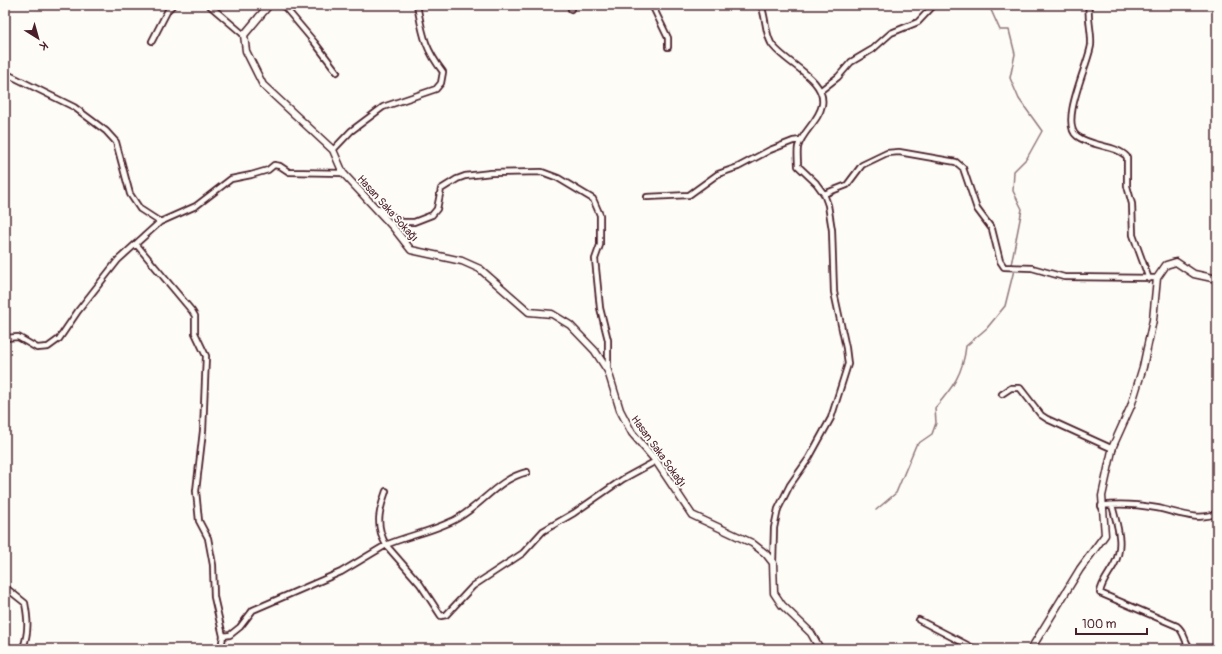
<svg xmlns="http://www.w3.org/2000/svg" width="1222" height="654" font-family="Pangolin,sans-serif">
	<rect width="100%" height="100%" fill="#fdfcf7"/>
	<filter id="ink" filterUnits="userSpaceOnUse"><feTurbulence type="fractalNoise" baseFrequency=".025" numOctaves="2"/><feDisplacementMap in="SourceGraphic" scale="8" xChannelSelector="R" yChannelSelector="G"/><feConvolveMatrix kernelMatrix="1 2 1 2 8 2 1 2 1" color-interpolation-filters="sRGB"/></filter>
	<g filter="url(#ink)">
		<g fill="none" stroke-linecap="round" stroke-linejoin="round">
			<path stroke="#91777b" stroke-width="1.5" d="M 993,5 L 991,10 L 1000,30 L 1009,30 L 1015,54 L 1010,78 L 1019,99 L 1042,131 L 1027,158 L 1014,171 L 1013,191 L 1022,209 L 1011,265
				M 876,510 L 896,493 L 916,445 L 932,434 L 936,423 L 935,408 C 953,387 963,374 966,346 L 987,328 L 1005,306 L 1014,270"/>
			<g stroke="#4a1f2b" stroke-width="8">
				<path id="street" d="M 209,5 L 244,35
					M 283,5 L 315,43 L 337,72
					M 652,5 L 668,38 L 668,47
					M 761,5 C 766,17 765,32 771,43 C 782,62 827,78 822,105 C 819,121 802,132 798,147 C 797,153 798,160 798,166 L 816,183 L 824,194 L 828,205 L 832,230 L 834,292 L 846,348 L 848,364 L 831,418 L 809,458 L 790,485 L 778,509 L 774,528 L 773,563
					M 1089,5 C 1087,19 1092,31 1091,45 C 1089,63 1059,122 1077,136 C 1091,147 1117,145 1127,157 L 1127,186 L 1132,204 L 1133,235 L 1149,279
					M 571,9 L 573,5
					M 152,41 L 168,10 L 173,5
					M 5,73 L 74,107 L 106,131 L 116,142 L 130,194 L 140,209 L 160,222
					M 820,91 L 838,77 L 851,62 L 873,49 L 891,33 L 918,22 L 934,5
					M 333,150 L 351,131 L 383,107 L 436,89 L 441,83 L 443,72 C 424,47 423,35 417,5
					M 824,194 L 847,185 L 862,165 L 887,153 L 899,152 L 956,162 L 963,168 L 977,209 L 992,229 L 1000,261 L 1004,267 L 1032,268 L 1064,277 L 1157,278
					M 647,197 L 689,195 L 718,174 L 738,167 L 770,150 L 793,141 L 801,140
					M 378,208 L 402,222 L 414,222 L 432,215 L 437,209 L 441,189 L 457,179 L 465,176 L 491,173 L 542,172 L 558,178 L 593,199 L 600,215 L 600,245 L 595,259 L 600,308 L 608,340 L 608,371
					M 136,244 L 192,311 L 195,316 L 195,333 L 206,356 L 203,431 L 196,491 L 199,521 L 208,538 L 213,565 L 214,597 L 223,636 L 221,649
					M 5,338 L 18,337 L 37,348 L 48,347 L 59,339 L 78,311 L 118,260 L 160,222 L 196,206 L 231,179 L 251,175 L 268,170 L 274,165 L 280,166 L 289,172 L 343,173
					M 1002,394 L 1011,388 L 1020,388 L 1041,415 L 1047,419 L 1113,449
					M 386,491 C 379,511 375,525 386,545 C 409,535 436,531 458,518 C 483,504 498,479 527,472
					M 1112,505 C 1117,525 1125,545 1114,565 C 1109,574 1101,583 1100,593 L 1177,626 C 1185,632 1184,642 1191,649
					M 1101,506 C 1119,503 1139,505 1157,508 C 1177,512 1198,522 1217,513
					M 5,587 L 25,603 C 28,619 29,632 23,648 L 20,649
					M 919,620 L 975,649
					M 223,636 L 230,635 L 240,627 L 253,610 L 341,572 L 386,545 L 420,584 L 441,616 L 446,615 L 473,586 L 523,553 L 543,531 L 574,513 L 623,479 L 656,461"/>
			</g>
			<g stroke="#4a1f2b" stroke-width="9">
				<path id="secondary" d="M 269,5 L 244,35 L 246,51 L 263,85 L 333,150 L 343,173 L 393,227 L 411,250 L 462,261 L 480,269 L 529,312 L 552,314 L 570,325 L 595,351 L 608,371 L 620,410 L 632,433 L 656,461 L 692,515 L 752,543 L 766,554 L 773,563 L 774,593 L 782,605 L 811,633 L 820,649
					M 1031,649 L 1080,569 L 1105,535 L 1102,496 L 1113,446 L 1131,406 L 1143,367 L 1153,320 L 1157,278 L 1166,265 L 1176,262 L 1194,274 L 1217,279"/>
			</g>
			<use href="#street" stroke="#fdfcf7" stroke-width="4.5"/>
			<use href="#secondary" stroke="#fdfcf7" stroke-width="6"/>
		</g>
	</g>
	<g text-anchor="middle" stroke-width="3.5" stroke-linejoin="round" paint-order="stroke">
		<g font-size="11" fill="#4a1f2b" stroke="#fdfcf7">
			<text transform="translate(388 208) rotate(48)" y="4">Hasan Saka Sokağı</text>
			<text transform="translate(659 451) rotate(54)" y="4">Hasan Saka Sokağı</text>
		</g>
	</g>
	<rect width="1222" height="654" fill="none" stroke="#fdfcf7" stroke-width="20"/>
	<rect x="10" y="10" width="1202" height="634" fill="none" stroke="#4a1f2b" stroke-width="1.5" filter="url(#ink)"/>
	<g transform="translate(38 38) rotate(143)" stroke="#fdfcf7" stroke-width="3" paint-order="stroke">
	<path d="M0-3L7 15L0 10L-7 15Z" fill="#4a1f2b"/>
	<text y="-6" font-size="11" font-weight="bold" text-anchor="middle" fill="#4a1f2b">K</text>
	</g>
	<path d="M1076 628v6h71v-6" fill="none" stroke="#4a1f2b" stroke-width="2"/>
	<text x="1082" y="628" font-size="12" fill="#4a1f2b" stroke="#fdfcf7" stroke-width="3" paint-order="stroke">100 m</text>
</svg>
